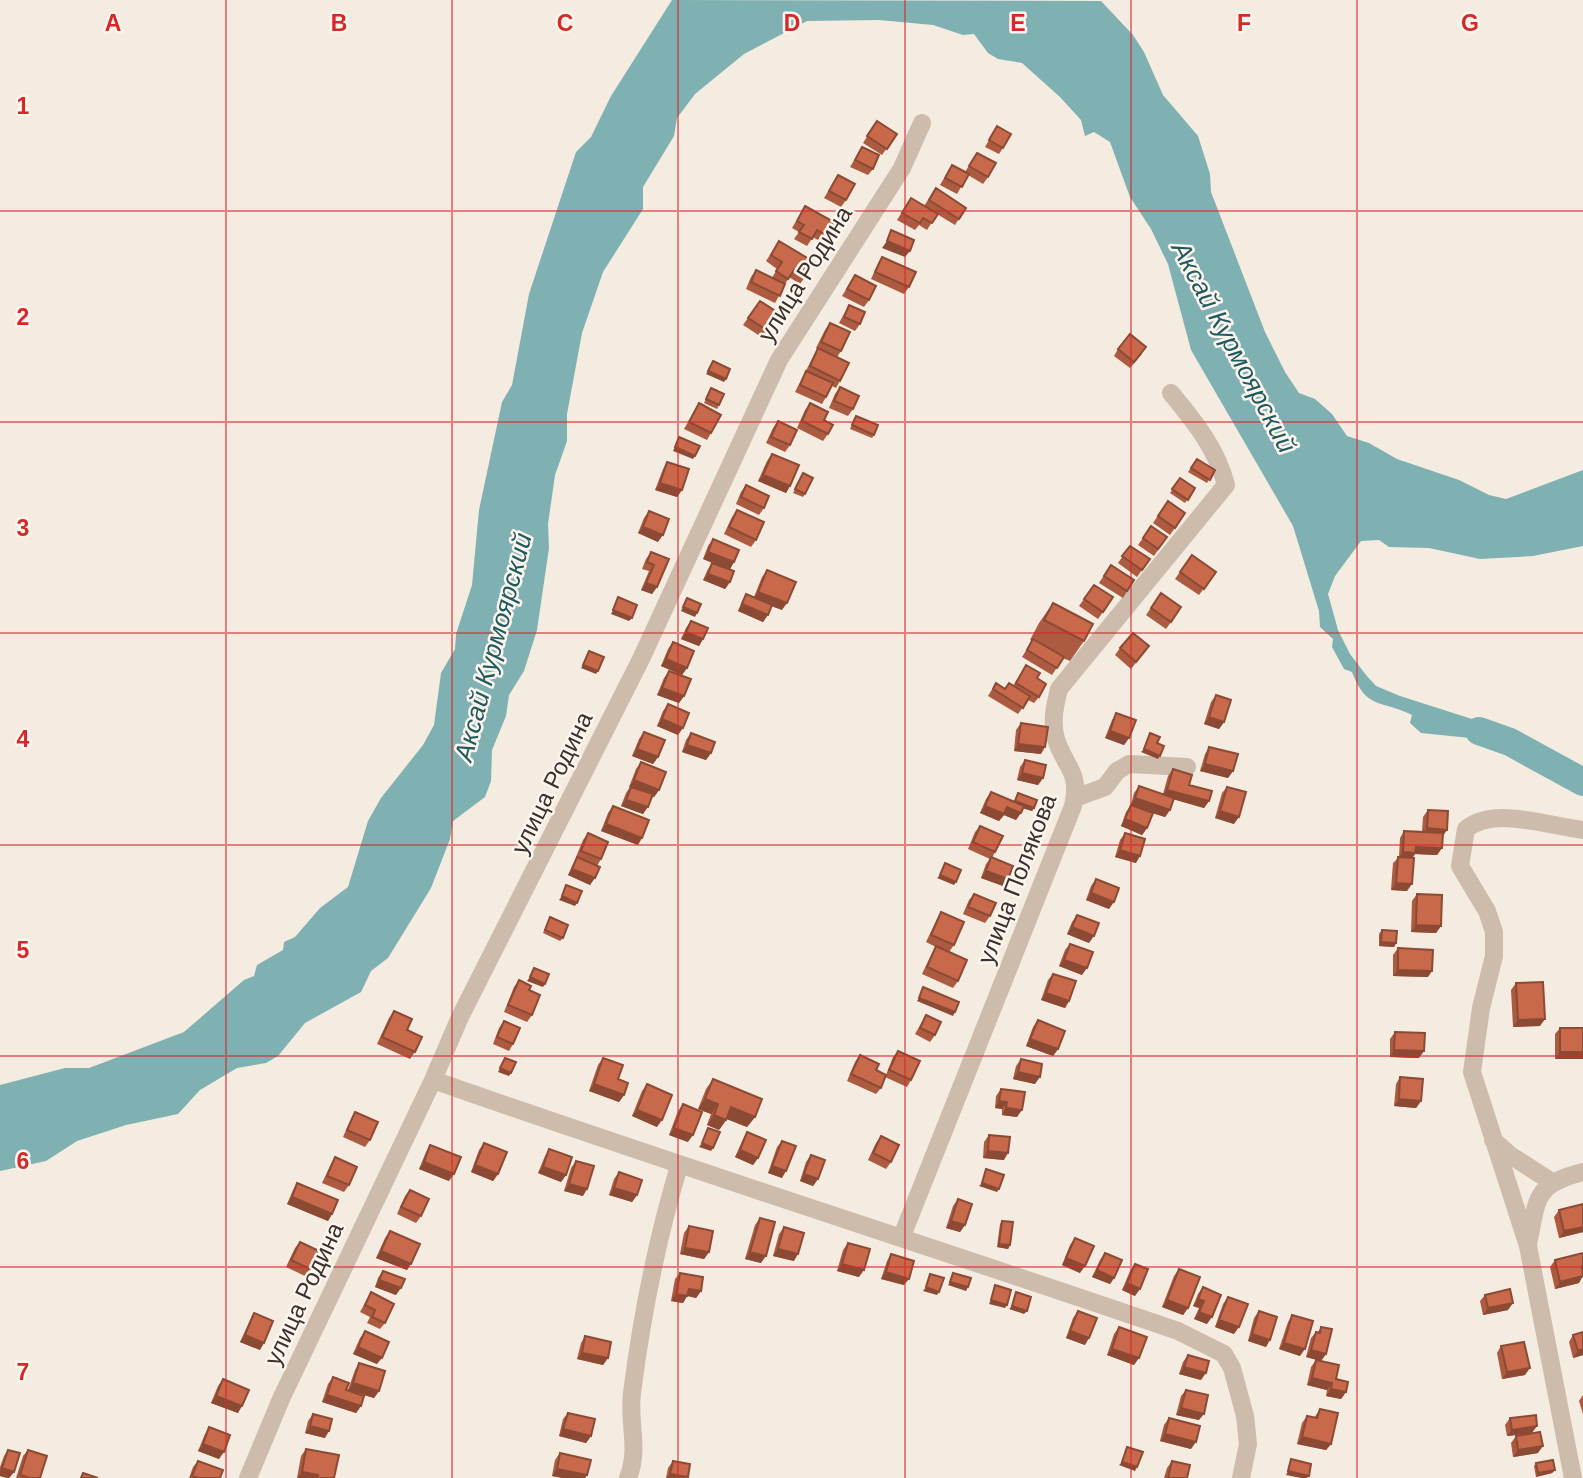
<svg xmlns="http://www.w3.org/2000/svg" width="1583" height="1478" font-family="Arial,sans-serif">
	<rect width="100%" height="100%" fill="#f4ebe1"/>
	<path fill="#7fb0b2" d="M 672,0 L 1101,1 L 1133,35 L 1144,52 L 1163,95 L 1198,136 L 1210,174 L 1211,192 L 1265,332 L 1285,372 L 1299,393 L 1315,399 L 1332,414 L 1347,436 L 1369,443 L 1397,459 L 1459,480 L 1489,495 L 1506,499 L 1583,470 L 1583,546 L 1533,556 L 1480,559 L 1429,548 L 1389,547 L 1379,540 L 1361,541 L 1335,576 L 1328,594 L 1338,630 L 1350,654 L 1366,675 L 1376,686 L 1400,696 L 1522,735 L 1513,748 L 1490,740 L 1421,733 L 1410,723 L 1412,715 C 1381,699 1367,711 1352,672 L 1344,669 L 1332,647 L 1333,639 L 1320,627 L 1319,611 L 1293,526 L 1191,350 L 1168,264 L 1151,229 L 1130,197 L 1110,142 L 1094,132 L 1085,136 L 1081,120 L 1060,97 L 1022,63 L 998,59 L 988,53 L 974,34 L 963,35 L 933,25 L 879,20 L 807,21 L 744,54 L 695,94 L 677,118 L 674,136 L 643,187 L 643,209 L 603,272 L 582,333 L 567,414 L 567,441 L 555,475 L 548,524 L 549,548 L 537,630 L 524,671 L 509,695 L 506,716 L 492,750 L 491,781 L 485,797 L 453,821 L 450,839 L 431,888 L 388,958 L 371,971 L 361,992 L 305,1023 L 278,1056 L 266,1063 L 237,1068 L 200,1090 L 178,1114 L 126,1125 L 77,1141 L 46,1161 L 0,1171 L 0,1085 L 65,1068 L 89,1068 L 184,1032 L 244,980 L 254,976 L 257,965 L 283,950 L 284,942 L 295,937 L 320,908 L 348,887 L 368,821 L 381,798 L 423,745 L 434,725 L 441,673 L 455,649 L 456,634 L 472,585 L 479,510 L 502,402 L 512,385 L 529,294 L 576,152 L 591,137 L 611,96 Z"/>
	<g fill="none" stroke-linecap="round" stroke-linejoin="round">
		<path stroke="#7fb0b2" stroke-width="28" d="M 1479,731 L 1510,742 L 1583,782"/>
		<path stroke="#cdbbac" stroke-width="18" d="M 1075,798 L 1105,787 L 1117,771 L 1129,764 L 1187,767
			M 433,1080 C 681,1167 930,1246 1178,1331 L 1224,1354 L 1232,1368 L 1245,1416 L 1248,1444 L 1241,1478
			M 1493,1140 L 1510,1155 L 1552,1182
			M 902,1236 L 1073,806 C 1081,771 1065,768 1056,739 C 1051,722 1055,705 1059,689 L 1226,485 C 1217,449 1194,421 1171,393
			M 1528,1244 C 1538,1198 1533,1185 1583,1172
			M 248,1478 L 281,1399 L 433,1080 L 460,1017 L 641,659 L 779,360 L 902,168 L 922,123
			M 628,1478 C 640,1448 628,1423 632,1393 C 642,1314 656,1243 679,1166
			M 1573,1478 L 1528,1246 L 1472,1072 L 1481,1008 L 1494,956 L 1494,932 L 1487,911 L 1460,866 L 1466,829 C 1495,806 1548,826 1583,830"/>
	</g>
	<path fill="#ac5a40" d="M 877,121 L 897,134 L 882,155 L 863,143 Z
		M 997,126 L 1003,148 L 999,154 L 985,147 Z
		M 862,147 L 873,169 L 868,175 L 850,167 Z
		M 977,153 L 988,177 L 983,184 L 968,175 L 957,194 L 940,185 L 952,165 L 965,172 Z
		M 838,175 L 846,200 L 841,207 L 824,198 Z
		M 936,188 L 966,208 L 955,225 L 937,214 L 927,230 L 919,225 L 915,230 L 897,220 L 911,198 L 924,206 Z
		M 805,206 L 826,235 L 821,242 L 813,237 L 807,246 L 794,239 L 799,232 L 792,228 Z
		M 779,241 L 805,277 L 800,284 L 789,277 L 775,303 L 746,289 L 751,277 L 756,270 L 772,278 L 777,269 L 766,261 Z
		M 882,257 L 909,287 L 904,294 L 871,279 L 878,264 Z
		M 855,275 L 869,300 L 864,307 L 842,296 Z
		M 760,301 L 768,331 L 763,338 L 743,325 Z
		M 849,305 L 860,324 L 855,331 L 839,323 Z
		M 830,323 L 841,351 L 837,357 L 840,381 L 836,388 L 832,386 L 822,404 L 795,392 L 817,349 L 816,348 L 825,330 Z
		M 1118,349 L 1142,354 L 1130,368 L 1114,356 Z
		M 840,387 L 853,409 L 848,416 L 829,408 L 835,394 Z
		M 711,388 L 719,405 L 717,409 L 704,403 Z
		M 699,403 L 711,433 L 707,440 L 684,429 Z
		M 810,403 L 824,420 L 828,434 L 823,441 L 797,428 L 805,410 Z
		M 856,416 L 874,435 L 872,438 L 850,429 Z
		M 778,421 L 790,445 L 785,452 L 766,443 L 773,428 Z
		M 772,454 L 790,486 L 786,493 L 758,481 L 767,461 Z
		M 1197,459 L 1215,470 L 1207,483 L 1188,472 Z
		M 667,462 L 682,490 L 677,497 L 655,490 L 663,469 Z
		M 803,473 L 805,494 L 803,497 L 793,493 Z
		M 1180,478 L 1195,488 L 1185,503 L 1170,493 Z
		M 746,485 L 764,508 L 759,515 L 736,504 L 741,492 Z
		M 1168,501 L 1185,513 L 1170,535 L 1153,523 Z
		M 737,510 L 756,540 L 751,547 L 724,534 L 732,517 Z
		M 649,511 L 658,542 L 638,533 L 644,518 Z
		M 1167,537 L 1154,556 L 1138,545 L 1143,538 Z
		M 713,539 L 734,562 L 730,569 L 730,582 L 725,589 L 703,580 L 708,569 L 712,563 L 703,559 L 708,546 Z
		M 1130,546 L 1150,559 L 1137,577 L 1118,563 Z
		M 651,552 L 657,587 L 652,594 L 641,590 L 649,571 L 642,569 L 646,559 Z
		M 1192,555 L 1216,572 L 1199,595 L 1175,579 Z
		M 1111,565 L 1134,580 L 1123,598 L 1099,583 Z
		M 767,570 L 782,610 L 772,606 L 763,622 L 738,611 L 742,601 L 746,594 L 754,597 L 762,577 Z
		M 1094,585 L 1103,612 L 1098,619 L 1079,606 Z
		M 1161,593 L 1171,622 L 1166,629 L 1146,615 Z
		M 1053,603 L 1084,641 L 1070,661 L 1063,658 L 1052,675 L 1022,657 L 1032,641 L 1030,640 L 1039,623 Z
		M 691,621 L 703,639 L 699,646 L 681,639 L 686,628 Z
		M 673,642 L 687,668 L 682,675 L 661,666 L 668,649 Z
		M 1149,646 L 1131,669 L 1115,655 L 1120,648 Z
		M 1026,665 L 1037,678 L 1039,697 L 1034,703 L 1028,700 L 1018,714 L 988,696 L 996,683 L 1005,688 L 1013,686 Z
		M 669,671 L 684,696 L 679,703 L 657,695 L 664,678 Z
		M 1216,695 L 1224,722 L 1219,729 L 1204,724 L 1211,702 Z
		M 668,704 L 678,735 L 657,726 L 663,711 Z
		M 1116,713 L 1129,738 L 1124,745 L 1105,738 L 1112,720 Z
		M 1021,723 L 1041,754 L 1014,751 L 1016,730 Z
		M 644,732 L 658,757 L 653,764 L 632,756 L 639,739 Z
		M 691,733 L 711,753 L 706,760 L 682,752 L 686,740 Z
		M 1209,747 L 1233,771 L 1228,778 L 1200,771 L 1205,754 Z
		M 1025,760 L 1043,778 L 1038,785 L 1017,780 L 1020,767 Z
		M 641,762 L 659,790 L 654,797 L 652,796 L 643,814 L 621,806 L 626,793 L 630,787 L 629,787 L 636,769 Z
		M 1173,769 L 1209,801 L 1204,808 L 1173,799 L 1170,810 L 1165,817 L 1145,811 L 1147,828 L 1142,835 L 1121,826 L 1126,812 L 1131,805 L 1134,793 L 1139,786 L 1163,794 L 1168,776 Z
		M 1227,787 L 1234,824 L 1215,818 L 1222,793 Z
		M 991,792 L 1014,802 L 1018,793 L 1034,808 L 1032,811 L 1023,808 L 1016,820 L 1004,815 L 999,821 L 980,813 L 986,799 Z
		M 613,806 L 638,845 L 601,831 L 608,813 Z
		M 1428,810 L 1447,830 L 1443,836 L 1442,848 L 1437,855 L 1415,854 L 1412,858 L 1407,891 L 1391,890 L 1393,863 L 1399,857 L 1400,838 L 1404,831 L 1422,832 L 1423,817 Z
		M 980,826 L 995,852 L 992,858 L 1003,886 L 981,878 L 986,864 L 990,859 L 968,849 L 975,832 Z
		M 588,833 L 601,859 L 597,866 L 590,885 L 568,875 L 573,864 L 577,858 L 576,857 L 583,840 Z
		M 1125,833 L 1136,863 L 1115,857 L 1120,840 Z
		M 1096,879 L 1109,909 L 1086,900 L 1091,886 Z
		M 974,894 L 990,916 L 985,923 L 963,914 L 969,900 Z
		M 1417,894 L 1441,926 L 1436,933 L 1411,932 L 1412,901 Z
		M 941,912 L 954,945 L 949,952 L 958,981 L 953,988 L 922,974 L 932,953 L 936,947 L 926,942 L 937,919 Z
		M 1077,915 L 1089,943 L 1067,934 L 1072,922 Z
		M 550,917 L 563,938 L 560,941 L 543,933 Z
		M 1382,930 L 1396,943 L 1394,947 L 1379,946 L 1379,934 Z
		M 1070,944 L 1082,975 L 1059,966 L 1065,950 Z
		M 1398,948 L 1428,977 L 1393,976 L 1393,955 Z
		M 1053,974 L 1069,1001 L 1065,1008 L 1041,1000 L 1048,980 Z
		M 519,980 L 529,990 L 532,1015 L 527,1022 L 504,1012 L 514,987 Z
		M 1516,983 L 1540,1026 L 1513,1027 L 1511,990 Z
		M 394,1011 L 407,1030 L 415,1052 L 410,1059 L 377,1044 L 389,1018 Z
		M 926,1015 L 935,1035 L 930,1042 L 915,1034 Z
		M 1038,1020 L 1058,1049 L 1053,1056 L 1026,1046 L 1033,1027 Z
		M 504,1021 L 513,1044 L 509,1051 L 493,1044 L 499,1028 Z
		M 1560,1028 L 1583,1028 L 1555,1059 L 1555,1034 Z
		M 1395,1032 L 1419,1058 L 1390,1057 L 1390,1039 Z
		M 898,1051 L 911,1080 L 907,1087 L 885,1077 L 881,1088 L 876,1094 L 847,1081 L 855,1062 L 860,1055 L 876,1070 L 886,1075 L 893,1057 Z
		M 603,1058 L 618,1079 L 624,1095 L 619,1102 L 589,1091 L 598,1065 Z
		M 1021,1059 L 1035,1084 L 1013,1079 L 1016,1066 Z
		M 1400,1077 L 1421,1101 L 1416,1108 L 1394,1106 L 1396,1084 Z
		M 713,1079 L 755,1117 L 747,1127 L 727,1119 L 719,1130 L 707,1125 L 711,1114 L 698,1109 L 706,1089 Z
		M 647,1084 L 657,1127 L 632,1116 L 642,1091 Z
		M 1001,1089 L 1017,1117 L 1002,1115 L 1002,1109 L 995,1108 L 996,1096 Z
		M 683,1104 L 688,1142 L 669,1135 L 678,1111 Z
		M 355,1112 L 370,1140 L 365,1147 L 343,1137 L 351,1119 Z
		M 747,1132 L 758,1158 L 753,1165 L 735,1157 L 743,1139 Z
		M 989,1135 L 1004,1160 L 983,1158 L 984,1142 Z
		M 881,1136 L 891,1162 L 886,1169 L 868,1160 L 876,1143 Z
		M 782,1141 L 782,1178 L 768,1173 L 777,1147 Z
		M 484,1143 L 498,1174 L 493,1181 L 471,1172 L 479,1150 Z
		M 430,1145 L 449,1181 L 419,1169 L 426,1152 Z
		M 549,1149 L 566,1175 L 561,1182 L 538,1173 L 545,1156 Z
		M 811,1155 L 818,1179 L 813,1186 L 800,1181 L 806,1162 Z
		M 335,1157 L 349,1185 L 344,1192 L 322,1183 L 331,1164 Z
		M 576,1161 L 583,1196 L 564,1191 L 571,1168 Z
		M 619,1172 L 637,1195 L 632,1202 L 609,1195 L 614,1179 Z
		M 297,1183 L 332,1214 L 328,1221 L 287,1204 L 293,1190 Z
		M 410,1190 L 421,1216 L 416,1223 L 397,1214 L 405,1196 Z
		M 958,1199 L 965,1225 L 960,1232 L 946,1228 L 953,1206 Z
		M 1583,1204 L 1583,1232 L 1559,1238 L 1554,1217 L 1559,1210 Z
		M 760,1218 L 761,1263 L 745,1259 L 755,1225 Z
		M 1002,1221 L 1010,1245 L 1008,1249 L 997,1247 L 1000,1224 Z
		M 689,1226 L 709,1252 L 704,1259 L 680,1254 L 684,1233 Z
		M 784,1227 L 794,1261 L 773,1256 L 779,1234 Z
		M 390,1231 L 407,1270 L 376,1258 L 385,1238 Z
		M 1075,1238 L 1080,1273 L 1062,1265 L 1070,1245 Z
		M 300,1242 L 310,1269 L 305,1276 L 286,1267 L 295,1248 Z
		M 848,1243 L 859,1277 L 837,1271 L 843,1250 Z
		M 1105,1253 L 1114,1278 L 1110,1284 L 1092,1277 L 1100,1260 Z
		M 891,1254 L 904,1285 L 881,1279 L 887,1261 Z
		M 1555,1260 L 1579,1283 L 1555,1289 L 1550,1267 Z
		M 1135,1264 L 1135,1296 L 1122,1290 L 1130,1271 Z
		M 1179,1269 L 1188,1308 L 1183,1315 L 1162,1307 L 1174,1276 Z
		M 383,1271 L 396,1295 L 375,1287 L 378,1278 Z
		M 680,1273 L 701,1291 L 696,1298 L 687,1296 L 683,1303 L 671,1301 L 675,1279 Z
		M 1203,1287 L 1207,1324 L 1194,1319 L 1199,1308 L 1193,1306 L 1198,1294 Z
		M 371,1292 L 385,1323 L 380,1329 L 367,1323 L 370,1317 L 360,1312 Z
		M 1485,1295 L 1508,1310 L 1483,1315 L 1480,1301 Z
		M 1228,1297 L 1234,1334 L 1215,1327 L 1223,1304 Z
		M 1078,1311 L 1085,1345 L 1066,1338 L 1073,1318 Z
		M 1259,1311 L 1266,1347 L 1248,1341 L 1254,1318 Z
		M 254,1313 L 260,1350 L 240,1342 L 250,1320 Z
		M 1292,1315 L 1300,1356 L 1279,1349 L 1288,1322 Z
		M 1119,1327 L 1134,1365 L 1107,1355 L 1114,1334 Z
		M 1321,1327 L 1326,1354 L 1321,1361 L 1306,1357 L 1311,1338 L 1316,1332 L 1318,1332 Z
		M 365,1331 L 377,1364 L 353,1354 L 360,1338 Z
		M 1583,1332 L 1583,1355 L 1573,1358 L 1569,1342 L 1573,1335 Z
		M 585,1336 L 608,1358 L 603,1365 L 577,1359 L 581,1343 Z
		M 1501,1346 L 1525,1375 L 1502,1379 L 1497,1353 Z
		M 1188,1355 L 1201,1380 L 1179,1374 L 1183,1362 Z
		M 1316,1360 L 1336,1379 L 1346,1392 L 1341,1399 L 1326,1396 L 1327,1390 L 1307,1385 L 1311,1367 Z
		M 359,1363 L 379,1391 L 374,1398 L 348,1390 L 355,1370 Z
		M 333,1377 L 361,1406 L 356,1413 L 322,1402 L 328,1384 Z
		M 223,1379 L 238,1413 L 211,1403 L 218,1386 Z
		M 1186,1390 L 1199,1420 L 1176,1415 L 1181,1396 Z
		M 1583,1395 L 1583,1414 L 1579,1401 Z
		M 1320,1409 L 1331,1444 L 1326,1450 L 1297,1444 L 1302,1423 L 1307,1416 L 1314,1418 Z
		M 568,1413 L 591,1436 L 586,1443 L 559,1436 L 563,1419 Z
		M 313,1414 L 325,1438 L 305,1433 L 308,1421 Z
		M 1169,1418 L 1191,1449 L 1160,1441 L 1164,1425 Z
		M 1510,1418 L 1532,1433 L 1538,1453 L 1513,1457 L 1511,1443 L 1516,1436 L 1527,1434 L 1507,1436 L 1505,1425 Z
		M 209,1427 L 219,1459 L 198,1451 L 205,1434 Z
		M 306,1449 L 334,1478 L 297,1478 L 301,1456 Z
		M 8,1450 L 14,1472 L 9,1478 L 7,1478 L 0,1476 L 0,1467 L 4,1456 Z
		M 28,1450 L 40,1478 L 16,1478 L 23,1456 Z
		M 560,1453 L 587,1475 L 585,1478 L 563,1478 L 552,1476 L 555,1460 Z
		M 198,1461 L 220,1478 L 189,1478 L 193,1467 Z
		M 673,1461 L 687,1478 L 666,1478 L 668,1468 Z
		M 1172,1461 L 1187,1478 L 1164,1478 L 1167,1468 Z
		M 1536,1463 L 1555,1470 L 1552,1473 L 1536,1477 L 1534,1466 Z"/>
	<path fill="#8c4a34" d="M 887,241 L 910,251 L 905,257 L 882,248 Z
		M 708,371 L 726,379 L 724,382 L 706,374 Z
		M 675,447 L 695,456 L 693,459 L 673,451 Z
		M 763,475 L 790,486 L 786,493 L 758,481 Z
		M 660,483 L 682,490 L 677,497 L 655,490 Z
		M 643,527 L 663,535 L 658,542 L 638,533 Z
		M 708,552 L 734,562 L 730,569 L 703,559 Z
		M 708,574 L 730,582 L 725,589 L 703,580 Z
		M 646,583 L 657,587 L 652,594 L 641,590 Z
		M 758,592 L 787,603 L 782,610 L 753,599 Z
		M 742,604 L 768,615 L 763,622 L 738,611 Z
		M 683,607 L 697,613 L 695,617 L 681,611 Z
		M 613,610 L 632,618 L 629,621 L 611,614 Z
		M 686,632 L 703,639 L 699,646 L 681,639 Z
		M 666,659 L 687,668 L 682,675 L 661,666 Z
		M 583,665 L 598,671 L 596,674 L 581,668 Z
		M 662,688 L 684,696 L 679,703 L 657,695 Z
		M 1209,717 L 1224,722 L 1219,729 L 1204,724 Z
		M 662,719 L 683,728 L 678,735 L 657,726 Z
		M 1110,731 L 1129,738 L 1124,745 L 1105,738 Z
		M 1018,744 L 1045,747 L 1041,754 L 1014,751 Z
		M 687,745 L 711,753 L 706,760 L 682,752 Z
		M 637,749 L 658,757 L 653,764 L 632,756 Z
		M 1144,749 L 1160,756 L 1158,759 L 1141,752 Z
		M 1205,764 L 1233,771 L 1228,778 L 1200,771 Z
		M 1022,773 L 1043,778 L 1038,785 L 1017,780 Z
		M 634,780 L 659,790 L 654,797 L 629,787 Z
		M 1167,790 L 1209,801 L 1204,808 L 1162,796 Z
		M 1135,798 L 1170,810 L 1165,817 L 1130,805 Z
		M 626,800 L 648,807 L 643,814 L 621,806 Z
		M 1015,801 L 1034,808 L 1032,811 L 1013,805 Z
		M 985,806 L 1007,807 L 1021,813 L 1016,820 L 1004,815 L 999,821 L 980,813 Z
		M 1220,811 L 1239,817 L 1234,824 L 1215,818 Z
		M 1125,819 L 1147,828 L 1142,835 L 1121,826 Z
		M 606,824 L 642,838 L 638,845 L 601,831 Z
		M 1427,828 L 1447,830 L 1442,836 L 1422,835 Z
		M 1416,847 L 1442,848 L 1437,855 L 1415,854 L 1411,860 L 1398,859 L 1403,852 Z
		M 1120,850 L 1140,856 L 1136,863 L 1115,857 Z
		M 572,869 L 595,878 L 590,885 L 568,875 Z
		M 986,871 L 1008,879 L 1003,886 L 981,878 Z
		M 940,875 L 956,882 L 954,885 L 937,878 Z
		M 1396,883 L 1412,884 L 1407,891 L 1391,890 Z
		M 1091,893 L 1114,902 L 1109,909 L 1086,900 Z
		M 562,896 L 577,903 L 575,906 L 559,900 Z
		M 1416,925 L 1441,926 L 1436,933 L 1411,932 Z
		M 1072,927 L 1094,936 L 1089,943 L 1067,934 Z
		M 1381,942 L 1396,943 L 1394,947 L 1379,946 Z
		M 1064,960 L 1087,968 L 1082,975 L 1059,966 Z
		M 1398,970 L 1432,971 L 1428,977 L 1393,976 Z
		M 530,977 L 545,984 L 543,987 L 527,981 Z
		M 1046,993 L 1069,1001 L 1065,1008 L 1041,1000 Z
		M 919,998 L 955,1012 L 953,1016 L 917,1001 Z
		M 1545,1019 L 1540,1026 L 1513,1027 L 1518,1020 Z
		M 1030,1039 L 1058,1049 L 1053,1056 L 1026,1046 Z
		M 1394,1050 L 1424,1051 L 1419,1058 L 1390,1057 Z
		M 1560,1052 L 1583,1052 L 1583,1059 L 1555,1059 Z
		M 500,1068 L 511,1073 L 509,1076 L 498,1072 Z
		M 1018,1072 L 1040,1077 L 1035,1084 L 1013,1079 Z
		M 594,1084 L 624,1095 L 619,1102 L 589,1091 Z
		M 705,1099 L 718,1104 L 711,1114 L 698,1109 Z
		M 1399,1099 L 1421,1101 L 1416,1108 L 1394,1106 Z
		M 999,1101 L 1007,1102 L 1002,1109 L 995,1108 Z
		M 731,1107 L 755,1117 L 747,1127 L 724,1118 Z
		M 1006,1108 L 1022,1110 L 1017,1117 L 1002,1115 Z
		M 637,1110 L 662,1120 L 657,1127 L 632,1116 Z
		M 714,1115 L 726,1120 L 719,1130 L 707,1125 Z
		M 674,1128 L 693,1135 L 688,1142 L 669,1135 Z
		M 702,1143 L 713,1148 L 711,1151 L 699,1147 Z
		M 740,1150 L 758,1158 L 753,1165 L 735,1157 Z
		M 988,1151 L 1008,1153 L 1004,1160 L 983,1158 Z
		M 424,1162 L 454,1174 L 449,1181 L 419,1169 Z
		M 475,1165 L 498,1174 L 493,1181 L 471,1172 Z
		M 772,1166 L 786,1171 L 782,1178 L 768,1173 Z
		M 543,1167 L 566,1175 L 561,1182 L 538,1173 Z
		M 804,1174 L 818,1179 L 813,1186 L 800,1181 Z
		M 982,1183 L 999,1189 L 997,1192 L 979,1186 Z
		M 569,1184 L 587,1189 L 583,1196 L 564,1191 Z
		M 614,1188 L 637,1195 L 632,1202 L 609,1195 Z
		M 292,1197 L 332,1214 L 328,1221 L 287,1204 Z
		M 951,1221 L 965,1225 L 960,1232 L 946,1228 Z
		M 1583,1227 L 1583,1232 L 1559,1238 L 1564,1231 Z
		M 999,1244 L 1010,1245 L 1008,1249 L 997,1247 Z
		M 685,1248 L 709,1252 L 704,1259 L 680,1254 Z
		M 778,1249 L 798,1254 L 794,1261 L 773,1256 Z
		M 381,1251 L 411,1264 L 407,1270 L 376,1258 Z
		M 750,1252 L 766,1256 L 761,1263 L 745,1259 Z
		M 1066,1258 L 1085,1266 L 1080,1273 L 1062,1265 Z
		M 842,1264 L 864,1270 L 859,1277 L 837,1271 Z
		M 1097,1270 L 1114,1278 L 1110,1284 L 1092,1277 Z
		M 886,1272 L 909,1279 L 904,1285 L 881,1279 Z
		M 1583,1276 L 1579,1283 L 1555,1289 L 1560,1282 Z
		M 379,1280 L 401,1288 L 396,1295 L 375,1287 Z
		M 950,1282 L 968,1287 L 966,1291 L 948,1285 Z
		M 1127,1283 L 1140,1289 L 1135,1296 L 1122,1290 Z
		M 926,1287 L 939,1292 L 937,1295 L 923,1291 Z
		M 689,1289 L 701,1291 L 696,1298 L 684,1295 Z
		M 676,1294 L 687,1296 L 683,1303 L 671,1301 Z
		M 1198,1299 L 1204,1301 L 1199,1308 L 1193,1306 Z
		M 991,1300 L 1007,1305 L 1005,1308 L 989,1304 Z
		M 1167,1300 L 1188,1308 L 1183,1315 L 1162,1307 Z
		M 1513,1303 L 1508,1310 L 1483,1315 L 1488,1308 Z
		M 1012,1306 L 1027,1311 L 1024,1314 L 1009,1309 Z
		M 1199,1312 L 1212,1317 L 1207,1324 L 1194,1319 Z
		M 1219,1320 L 1239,1327 L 1234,1334 L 1215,1327 Z
		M 1070,1331 L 1089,1338 L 1085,1345 L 1066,1338 Z
		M 1252,1334 L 1270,1340 L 1266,1347 L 1248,1341 Z
		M 245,1335 L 264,1343 L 260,1350 L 240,1342 Z
		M 1284,1343 L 1305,1349 L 1300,1356 L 1279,1349 Z
		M 358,1347 L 382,1358 L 377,1364 L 353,1354 Z
		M 1112,1349 L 1139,1358 L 1134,1365 L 1107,1355 Z
		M 1583,1349 L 1583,1355 L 1573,1358 L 1578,1351 Z
		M 1311,1350 L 1326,1354 L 1321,1361 L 1306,1357 Z
		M 582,1353 L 608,1358 L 603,1365 L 577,1359 Z
		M 1184,1367 L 1206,1373 L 1201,1380 L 1179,1374 Z
		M 1530,1368 L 1525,1375 L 1502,1379 L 1507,1372 Z
		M 1312,1378 L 1332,1383 L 1327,1390 L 1307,1385 Z
		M 353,1383 L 379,1391 L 374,1398 L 348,1390 Z
		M 1331,1389 L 1346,1392 L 1341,1399 L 1326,1396 Z
		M 327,1395 L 361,1406 L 356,1413 L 322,1402 Z
		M 216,1396 L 242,1406 L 238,1413 L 211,1403 Z
		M 1181,1408 L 1204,1414 L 1199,1420 L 1176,1415 Z
		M 310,1426 L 329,1431 L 325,1438 L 305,1433 Z
		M 1537,1426 L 1532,1433 L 1507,1436 L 1512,1430 Z
		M 563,1429 L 591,1436 L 586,1443 L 559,1436 Z
		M 1165,1434 L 1196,1442 L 1191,1449 L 1160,1441 Z
		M 1302,1437 L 1331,1444 L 1326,1450 L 1297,1444 Z
		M 203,1444 L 224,1452 L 219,1459 L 198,1451 Z
		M 1543,1446 L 1538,1453 L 1513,1457 L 1518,1450 Z
		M 1122,1462 L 1137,1467 L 1135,1471 L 1119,1465 Z
		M 2,1468 L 14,1472 L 9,1478 L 0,1476 L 0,1471 Z
		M 557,1469 L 587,1475 L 585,1478 L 563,1478 L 552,1476 Z
		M 1555,1470 L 1552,1473 L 1536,1477 L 1538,1473 Z
		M 1288,1471 L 1309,1476 L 1307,1478 L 1301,1478 L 1286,1475 Z
		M 302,1472 L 318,1475 L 316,1478 L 297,1478 Z
		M 670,1474 L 688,1477 L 667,1478 Z"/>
	<path fill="#c8694b" stroke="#8c4a34" stroke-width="2" d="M 877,121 L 897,134 L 887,149 L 867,136 Z
		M 997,126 L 1011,134 L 1003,148 L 989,140 Z
		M 862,147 L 879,155 L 873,169 L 855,160 Z
		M 977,153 L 996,163 L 988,177 L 969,166 Z
		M 952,165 L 969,174 L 962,187 L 945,178 Z
		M 838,175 L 855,184 L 846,200 L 829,191 Z
		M 936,188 L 966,208 L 959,219 L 929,200 Z
		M 911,198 L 938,214 L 932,223 L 923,218 L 920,223 L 902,213 Z
		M 805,206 L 834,222 L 826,235 L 817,230 L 812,239 L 799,232 L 804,225 L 797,221 Z
		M 891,230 L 914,240 L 910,251 L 887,241 Z
		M 779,241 L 814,262 L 805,277 L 794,270 L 788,279 L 776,271 L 782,262 L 771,255 Z
		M 882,257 L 916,272 L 909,287 L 875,272 Z
		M 756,270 L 785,284 L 780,296 L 751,282 Z
		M 855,275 L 876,286 L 869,300 L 847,289 Z
		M 760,301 L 780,314 L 768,331 L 748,318 Z
		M 849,305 L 865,312 L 860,324 L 844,317 Z
		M 830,323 L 850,332 L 841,351 L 821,342 Z
		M 1130,334 L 1146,347 L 1134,362 L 1118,349 Z
		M 818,348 L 849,363 L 840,381 L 810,366 Z
		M 713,361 L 730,369 L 726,379 L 708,371 Z
		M 806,371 L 833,383 L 826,397 L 800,385 Z
		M 840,387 L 859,396 L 853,409 L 834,401 Z
		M 711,388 L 724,394 L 719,405 L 706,399 Z
		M 699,403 L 721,415 L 711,433 L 689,422 Z
		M 810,403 L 828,412 L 824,420 L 833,425 L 828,434 L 802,421 Z
		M 856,416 L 878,425 L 874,435 L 852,425 Z
		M 778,421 L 797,430 L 790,445 L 771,437 Z
		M 679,437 L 700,446 L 695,456 L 675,447 Z
		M 772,454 L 799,465 L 790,486 L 763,475 Z
		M 1197,459 L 1215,470 L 1210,480 L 1191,468 Z
		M 667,462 L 689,469 L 682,490 L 660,483 Z
		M 803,473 L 813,478 L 805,494 L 795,489 Z
		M 1180,478 L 1195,488 L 1188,500 L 1172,489 Z
		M 746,485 L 769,496 L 764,508 L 741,497 Z
		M 1168,501 L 1185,513 L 1175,528 L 1158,516 Z
		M 737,510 L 764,522 L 756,540 L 729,527 Z
		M 649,511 L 669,519 L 663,535 L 643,527 Z
		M 1151,526 L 1167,537 L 1158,549 L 1143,538 Z
		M 713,539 L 739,550 L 734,562 L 708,552 Z
		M 1130,546 L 1150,559 L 1142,570 L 1122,556 Z
		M 651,552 L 669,559 L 657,587 L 646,583 L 654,565 L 647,562 Z
		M 1192,555 L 1216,572 L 1204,589 L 1180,572 Z
		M 712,563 L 734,571 L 730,582 L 708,574 Z
		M 1111,565 L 1134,580 L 1127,591 L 1104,576 Z
		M 767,570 L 796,582 L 787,603 L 758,592 Z
		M 1094,585 L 1113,597 L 1103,612 L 1084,599 Z
		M 1161,593 L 1181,607 L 1171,622 L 1151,608 Z
		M 746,594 L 772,605 L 768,615 L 742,604 Z
		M 618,597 L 637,605 L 632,618 L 613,610 Z
		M 687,598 L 701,604 L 697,613 L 683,607 Z
		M 1053,603 L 1093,624 L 1084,641 L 1044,620 Z
		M 691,621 L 708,628 L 703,639 L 686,632 Z
		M 1133,633 L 1149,646 L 1136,662 L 1120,648 Z
		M 1033,639 L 1064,657 L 1057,668 L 1027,650 Z
		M 673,642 L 694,651 L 687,668 L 666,659 Z
		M 589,651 L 604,657 L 598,671 L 583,665 Z
		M 1026,665 L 1040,673 L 1037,678 L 1046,684 L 1039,697 L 1016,683 Z
		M 669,671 L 691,679 L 684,696 L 662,688 Z
		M 996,683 L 1005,689 L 1009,683 L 1030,696 L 1023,708 L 993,689 Z
		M 1216,695 L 1231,700 L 1224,722 L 1209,717 Z
		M 668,704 L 689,713 L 683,728 L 662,719 Z
		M 1116,713 L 1136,720 L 1129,738 L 1110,731 Z
		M 1021,723 L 1048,727 L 1045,747 L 1018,744 Z
		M 644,732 L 665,740 L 658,757 L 637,749 Z
		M 691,733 L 715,742 L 711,753 L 687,745 Z
		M 1150,733 L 1160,737 L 1157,743 L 1164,746 L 1160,756 L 1144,749 Z
		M 1209,747 L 1238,754 L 1233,771 L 1205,764 Z
		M 1025,760 L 1046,765 L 1043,778 L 1022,773 Z
		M 641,762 L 666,772 L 659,790 L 634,780 Z
		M 1173,769 L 1192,775 L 1189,785 L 1212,791 L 1209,801 L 1167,790 Z
		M 1139,786 L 1174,798 L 1170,810 L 1135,798 Z
		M 631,787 L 653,794 L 648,807 L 626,800 Z
		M 1227,787 L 1246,792 L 1239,817 L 1220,811 Z
		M 991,792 L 1024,806 L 1021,813 L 1007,807 L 1004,814 L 985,806 Z
		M 1018,793 L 1037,800 L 1034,808 L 1015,801 Z
		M 1131,805 L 1153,813 L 1147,828 L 1125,819 Z
		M 613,806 L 649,820 L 642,838 L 606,824 Z
		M 1428,810 L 1448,811 L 1447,830 L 1427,828 Z
		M 980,826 L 1003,836 L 995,852 L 973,842 Z
		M 1404,831 L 1443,833 L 1442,848 L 1416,847 L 1415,853 L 1403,852 Z
		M 588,833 L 608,842 L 601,859 L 581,851 Z
		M 1125,833 L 1145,839 L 1140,856 L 1120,850 Z
		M 577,857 L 600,867 L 595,878 L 572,869 Z
		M 991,857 L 1013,866 L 1008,879 L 986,871 Z
		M 1398,857 L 1414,858 L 1412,884 L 1396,883 Z
		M 945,863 L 961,870 L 956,882 L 940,875 Z
		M 1096,879 L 1119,888 L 1114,902 L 1091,893 Z
		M 566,885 L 582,891 L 577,903 L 562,896 Z
		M 974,894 L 996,903 L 990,916 L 968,907 Z
		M 1417,894 L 1442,895 L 1441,926 L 1416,925 Z
		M 941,912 L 964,922 L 954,945 L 931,935 Z
		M 1077,915 L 1099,923 L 1094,936 L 1072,927 Z
		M 550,917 L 568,925 L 563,938 L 545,930 Z
		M 1382,930 L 1397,931 L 1396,943 L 1381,942 Z
		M 1070,944 L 1093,952 L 1087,968 L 1064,960 Z
		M 936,946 L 967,960 L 958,981 L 927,967 Z
		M 1398,948 L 1433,950 L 1432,971 L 1398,970 Z
		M 534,968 L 549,974 L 545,984 L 530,977 Z
		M 1053,974 L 1076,981 L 1069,1001 L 1046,993 Z
		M 519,980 L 531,986 L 529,990 L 540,995 L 532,1015 L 508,1005 Z
		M 1543,982 L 1545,1019 L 1518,1020 L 1516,983 Z
		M 923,987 L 959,1002 L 955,1012 L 919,998 Z
		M 394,1011 L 412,1019 L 407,1030 L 422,1037 L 415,1052 L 382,1037 Z
		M 926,1015 L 941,1022 L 935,1035 L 920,1028 Z
		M 1038,1020 L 1065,1031 L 1058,1049 L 1030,1039 Z
		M 504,1021 L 520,1028 L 513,1044 L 497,1037 Z
		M 1560,1028 L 1583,1028 L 1583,1052 L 1560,1052 Z
		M 1395,1032 L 1425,1033 L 1424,1051 L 1394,1050 Z
		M 898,1051 L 920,1061 L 911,1080 L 889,1070 Z
		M 860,1055 L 879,1064 L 876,1070 L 886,1075 L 881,1088 L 851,1074 Z
		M 505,1058 L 516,1062 L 511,1073 L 500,1068 Z
		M 603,1058 L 623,1065 L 618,1079 L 628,1083 L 624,1095 L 594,1084 Z
		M 1021,1059 L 1042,1064 L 1040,1077 L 1018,1072 Z
		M 1400,1077 L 1423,1079 L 1421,1101 L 1399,1099 Z
		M 713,1079 L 762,1099 L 755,1117 L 731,1107 L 726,1120 L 714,1115 L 718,1104 L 705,1099 Z
		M 647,1084 L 672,1095 L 662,1120 L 637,1110 Z
		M 1001,1089 L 1025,1092 L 1022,1110 L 1006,1108 L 1007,1102 L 999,1101 Z
		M 683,1104 L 702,1112 L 693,1135 L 674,1128 Z
		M 355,1112 L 378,1122 L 370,1140 L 347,1130 Z
		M 708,1128 L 720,1132 L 713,1148 L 702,1143 Z
		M 747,1132 L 766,1140 L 758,1158 L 740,1150 Z
		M 989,1135 L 1010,1137 L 1008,1153 L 988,1151 Z
		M 881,1136 L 899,1145 L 891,1162 L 873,1153 Z
		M 782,1141 L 796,1146 L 786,1171 L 772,1166 Z
		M 484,1143 L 507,1152 L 498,1174 L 475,1165 Z
		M 430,1145 L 461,1157 L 454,1174 L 424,1162 Z
		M 549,1149 L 572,1157 L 566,1175 L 543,1167 Z
		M 811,1155 L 825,1160 L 818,1179 L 804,1174 Z
		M 335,1157 L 357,1167 L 349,1185 L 327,1176 Z
		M 576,1161 L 594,1166 L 587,1189 L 569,1184 Z
		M 986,1169 L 1004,1175 L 999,1189 L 982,1183 Z
		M 619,1172 L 642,1180 L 637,1195 L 614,1188 Z
		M 297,1183 L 338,1200 L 332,1214 L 292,1197 Z
		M 410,1190 L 429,1199 L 421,1216 L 401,1207 Z
		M 958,1199 L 972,1204 L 965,1225 L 951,1221 Z
		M 1583,1204 L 1583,1227 L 1564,1231 L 1559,1210 Z
		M 760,1218 L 775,1222 L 766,1256 L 750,1252 Z
		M 1002,1221 L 1013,1222 L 1010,1245 L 999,1244 Z
		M 689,1226 L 713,1231 L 709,1252 L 685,1248 Z
		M 784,1227 L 804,1233 L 798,1254 L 778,1249 Z
		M 390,1231 L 420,1244 L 411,1264 L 381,1251 Z
		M 1075,1238 L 1094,1246 L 1085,1266 L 1066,1258 Z
		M 300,1242 L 319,1251 L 310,1269 L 291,1260 Z
		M 848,1243 L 870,1249 L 864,1270 L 842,1264 Z
		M 1105,1253 L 1122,1260 L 1114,1278 L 1097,1270 Z
		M 1583,1253 L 1583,1266 L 1582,1266 L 1583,1276 L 1560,1282 L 1555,1260 Z
		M 891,1254 L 914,1261 L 909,1279 L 886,1272 Z
		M 1135,1264 L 1148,1269 L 1140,1289 L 1127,1283 Z
		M 1179,1269 L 1200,1277 L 1188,1308 L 1167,1300 Z
		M 383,1271 L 405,1279 L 401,1288 L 379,1280 Z
		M 680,1273 L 703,1277 L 701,1291 L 689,1289 L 687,1296 L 676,1294 Z
		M 953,1273 L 971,1278 L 968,1287 L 950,1282 Z
		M 930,1274 L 944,1278 L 939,1292 L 926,1287 Z
		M 995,1285 L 1011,1290 L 1007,1305 L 991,1300 Z
		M 1203,1287 L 1221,1295 L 1212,1317 L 1199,1312 L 1204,1301 L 1198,1299 Z
		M 1510,1289 L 1513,1303 L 1488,1308 L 1485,1295 Z
		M 371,1292 L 394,1304 L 385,1323 L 372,1317 L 375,1310 L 365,1305 Z
		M 1016,1292 L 1031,1297 L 1027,1311 L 1012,1306 Z
		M 1228,1297 L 1248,1304 L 1239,1327 L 1219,1320 Z
		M 1078,1311 L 1097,1318 L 1089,1338 L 1070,1331 Z
		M 1259,1311 L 1277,1317 L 1270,1340 L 1252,1334 Z
		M 254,1313 L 273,1321 L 264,1343 L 245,1335 Z
		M 1292,1315 L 1313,1321 L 1305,1349 L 1284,1343 Z
		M 1119,1327 L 1147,1337 L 1139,1358 L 1112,1349 Z
		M 1321,1327 L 1332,1329 L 1326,1354 L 1311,1350 L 1316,1332 L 1320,1333 Z
		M 365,1331 L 389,1342 L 382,1358 L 358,1347 Z
		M 1583,1332 L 1583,1349 L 1578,1351 L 1573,1335 Z
		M 585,1336 L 611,1342 L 608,1358 L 582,1353 Z
		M 1524,1342 L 1530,1368 L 1507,1372 L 1501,1346 Z
		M 1188,1355 L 1209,1361 L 1206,1373 L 1184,1367 Z
		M 1316,1360 L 1339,1365 L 1336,1379 L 1348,1382 L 1346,1392 L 1331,1389 L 1332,1383 L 1312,1378 Z
		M 359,1363 L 385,1371 L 379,1391 L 353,1383 Z
		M 333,1377 L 349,1383 L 346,1390 L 364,1396 L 361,1406 L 327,1395 Z
		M 223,1379 L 249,1390 L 242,1406 L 216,1396 Z
		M 1186,1390 L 1208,1395 L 1204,1414 L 1181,1408 Z
		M 1320,1409 L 1338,1413 L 1331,1444 L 1302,1437 L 1307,1416 L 1317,1418 Z
		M 568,1413 L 595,1419 L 591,1436 L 563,1429 Z
		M 313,1414 L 332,1419 L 329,1431 L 310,1426 Z
		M 1536,1415 L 1537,1426 L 1512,1430 L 1510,1418 Z
		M 1169,1418 L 1200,1426 L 1196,1442 L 1165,1434 Z
		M 209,1427 L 230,1435 L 224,1452 L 203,1444 Z
		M 1540,1432 L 1543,1446 L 1518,1450 L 1516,1436 Z
		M 1127,1447 L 1143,1452 L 1137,1467 L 1122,1462 Z
		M 306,1449 L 339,1455 L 334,1478 L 317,1478 L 318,1475 L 302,1472 Z
		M 8,1450 L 20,1453 L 14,1472 L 2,1468 Z
		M 28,1450 L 47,1456 L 40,1478 L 30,1478 L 20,1475 Z
		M 560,1453 L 591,1460 L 587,1475 L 557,1469 Z
		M 1291,1459 L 1311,1464 L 1309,1476 L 1288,1471 Z
		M 1553,1460 L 1555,1470 L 1538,1473 L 1536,1463 Z
		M 198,1461 L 223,1470 L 220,1478 L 199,1478 L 192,1476 Z
		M 673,1461 L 690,1464 L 688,1477 L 670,1474 Z
		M 1172,1461 L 1190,1465 L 1187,1478 L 1168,1478 Z
		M 83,1473 L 98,1478 L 81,1478 Z"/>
	<path fill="none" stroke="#d62828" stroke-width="2" stroke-opacity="0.55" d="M 226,0 L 226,1478M 452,0 L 452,1478M 678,0 L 678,1478M 905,0 L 905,1478M 1131,0 L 1131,1478M 1357,0 L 1357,1478M 0,211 L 1583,211M 0,422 L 1583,422M 0,633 L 1583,633M 0,845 L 1583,845M 0,1056 L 1583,1056M 0,1267 L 1583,1267"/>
	<g text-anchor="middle" stroke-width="5" stroke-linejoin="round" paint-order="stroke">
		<g font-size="24" fill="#3b302b" stroke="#fbf5ee">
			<text transform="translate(805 274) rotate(-58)" y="8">улица Родина</text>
			<text transform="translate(552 783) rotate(-64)" y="8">улица Родина</text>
			<text transform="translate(1017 879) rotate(-69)" y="8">улица Полякова</text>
			<text transform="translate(304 1294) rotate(-65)" y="8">улица Родина</text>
		</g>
		<g font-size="26" font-style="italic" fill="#1f5a5e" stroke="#fbf5ee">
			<text transform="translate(1234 347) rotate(62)" y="9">Аксай Курмоярский</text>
			<text transform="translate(493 647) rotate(-75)" y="9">Аксай Курмоярский</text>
		</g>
	</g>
	<g font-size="23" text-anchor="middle" font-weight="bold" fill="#d62828" stroke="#fbf5ee" stroke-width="5" stroke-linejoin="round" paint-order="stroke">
		<text x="113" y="31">A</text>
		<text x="339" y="31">B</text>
		<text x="565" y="31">C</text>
		<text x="792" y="31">D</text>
		<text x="1018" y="31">E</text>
		<text x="1244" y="31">F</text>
		<text x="1470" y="31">G</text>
		<text x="23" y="114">1</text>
		<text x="23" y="325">2</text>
		<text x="23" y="536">3</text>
		<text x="23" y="747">4</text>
		<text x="23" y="958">5</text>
		<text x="23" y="1169">6</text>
		<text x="23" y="1380">7</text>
	</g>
</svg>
